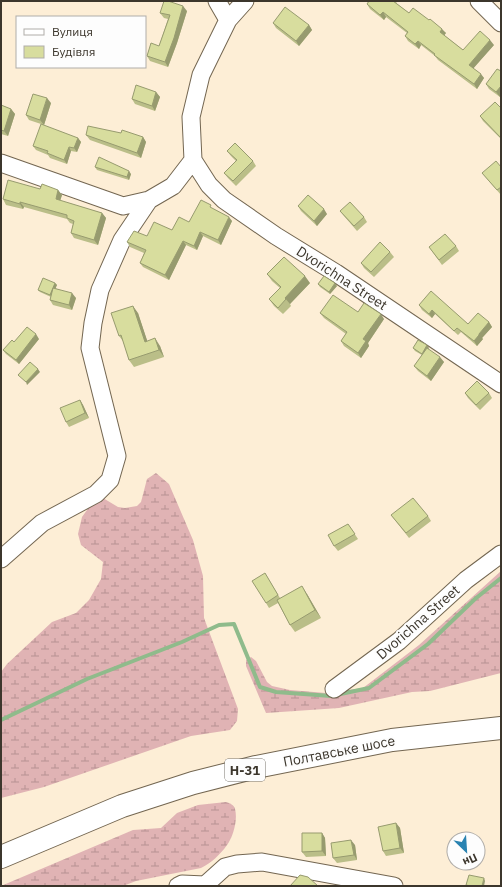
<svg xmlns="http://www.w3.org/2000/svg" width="502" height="887" font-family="'IBM Plex Sans',sans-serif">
	<defs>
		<pattern id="wetland-marsh" width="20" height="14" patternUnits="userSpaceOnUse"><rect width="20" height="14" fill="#e0b3b4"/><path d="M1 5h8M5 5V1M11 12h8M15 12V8" fill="none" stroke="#b79293"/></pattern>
	</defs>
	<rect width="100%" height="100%" fill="#fdeed6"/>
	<path fill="url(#wetland-marsh)" d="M 156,473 L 169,484 L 193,540 L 203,576 L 204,618 L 238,709 L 237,721 L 230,730 L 191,736 L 44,787 L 1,798 L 1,672 L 7,664 L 52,622 L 76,613 L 89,600 L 101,579 L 103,562 L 81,545 L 78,534 L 82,517 L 92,503 L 103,498 L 118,507 L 125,508 L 137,506 L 141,502 L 147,479 Z
		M 501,571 L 501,673 L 430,691 L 412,692 L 339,708 L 266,713 L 246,666 L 246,660 L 251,657 L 256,661 L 267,682 L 272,686 L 290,690 L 326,693 L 363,688 L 419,645 Z
		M 226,802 C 230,803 234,805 235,809 C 238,820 233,837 227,845 C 220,855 211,863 201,868 L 136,881 L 123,886 L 1,886 L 133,830 L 161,828 L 177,813 L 198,805 Z"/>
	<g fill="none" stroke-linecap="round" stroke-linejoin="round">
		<path stroke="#8fbb8b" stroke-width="4" d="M 1,720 L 87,679 L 182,642 L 219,625 L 234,624 L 260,687 L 276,692 L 331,696 L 369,688 L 428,644 L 475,599 L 501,578"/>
		<g stroke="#736651" stroke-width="19">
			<path id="minor" d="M 217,1 L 228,20
				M 245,1 L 228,20 L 201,75 L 191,117 L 193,160 L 209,185 L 224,200 L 276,236 L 336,273 L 501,384
				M 479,1 L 501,23
				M 1,163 L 123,206 L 149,200 L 173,186 L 193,160
				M 1,559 L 42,523 L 96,494 L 110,480 L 117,456 L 90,348 L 93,323 L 100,290 L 122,240 L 149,200
				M 334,689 L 399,641 L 466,580 L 501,554
				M 178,886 L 182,884 L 205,885 L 225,867 L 237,864 L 262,862 L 394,886"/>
		</g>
		<g stroke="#736651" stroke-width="24">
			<path id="major" d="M 1,857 L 122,806 L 193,783 L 256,767 L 392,740 L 501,728"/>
		</g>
		<use href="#minor" stroke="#fff" stroke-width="17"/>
		<use href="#major" stroke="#fff" stroke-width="22"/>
	</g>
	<path fill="#babe88" d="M 369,1 L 398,1 L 396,3 L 409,13 L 446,33 L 444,35 L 463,50 L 494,45 L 473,68 L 484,78 L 477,89 L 438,60 L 435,56 L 421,45 L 419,49 L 408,41 L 405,36 L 407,33 L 386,17 L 384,20 L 370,9 L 367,4 Z
		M 187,11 L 177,43 L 168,67 L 150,61 L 147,56 L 159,46 L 168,19 L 164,18 L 160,13 Z
		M 273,23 L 309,25 L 312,30 L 299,46 L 276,28 Z
		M 501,71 L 501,95 L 500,97 L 489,89 L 486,84 Z
		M 156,92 L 160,97 L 155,111 L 135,104 L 132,99 Z
		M 51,103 L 44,125 L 29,120 L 26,115 Z
		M 1,105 L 11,109 L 15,114 L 8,136 L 1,134 Z
		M 501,108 L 501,139 L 483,121 L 480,116 Z
		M 86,135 L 143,137 L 146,142 L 141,158 L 90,140 Z
		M 78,138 L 81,142 L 77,152 L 71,151 L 67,164 L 50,158 L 48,155 L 36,150 L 33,146 Z
		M 227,151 L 253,161 L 256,166 L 236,186 L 228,178 L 224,173 L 236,161 L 231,156 Z
		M 95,167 L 131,174 L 129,180 L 97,170 Z
		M 501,167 L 501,195 L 482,173 Z
		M 40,189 L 58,190 L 62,195 L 60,201 L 102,213 L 106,218 L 98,245 L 74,238 L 71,233 L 73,224 L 70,223 L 67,219 L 24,207 L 23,209 L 6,205 L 3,199 Z
		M 298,206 L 327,214 L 317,226 L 301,211 Z
		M 214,209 L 232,221 L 221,245 L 203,236 L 197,250 L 186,245 L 169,280 L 143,267 L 140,263 L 144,253 L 130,247 L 127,242 L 172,230 L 189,222 Z
		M 340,211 L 364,217 L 367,222 L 357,231 L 344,216 Z
		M 456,246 L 459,251 L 442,265 L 429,247 Z
		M 390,252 L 394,257 L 374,277 L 364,268 L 361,263 Z
		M 267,274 L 310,283 L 290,304 L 291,306 L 283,314 L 274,306 L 269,299 L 280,288 L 272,281 Z
		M 55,283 L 57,285 L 55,288 L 76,298 L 72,310 L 53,305 L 50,300 L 51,297 L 40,292 L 38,290 Z
		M 318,284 L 337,286 L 330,294 L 320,287 Z
		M 419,305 L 468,324 L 489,322 L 492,327 L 482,338 L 483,339 L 477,346 L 461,332 L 458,335 L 435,314 L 432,318 L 422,310 Z
		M 358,312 L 384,319 L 368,343 L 369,346 L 361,358 L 344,346 L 341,341 L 346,334 L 324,318 L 320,313 Z
		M 138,313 L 147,341 L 160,346 L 164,357 L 134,367 L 129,360 L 123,341 L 119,336 Z
		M 39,339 L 19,364 L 6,354 L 3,350 L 14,342 Z
		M 413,348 L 429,348 L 428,349 L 444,362 L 431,381 L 418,371 L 414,366 L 422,355 L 415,351 Z
		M 465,393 L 489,393 L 492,398 L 480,410 L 468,398 Z
		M 80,400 L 83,405 L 89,418 L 69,427 L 66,422 Z
		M 391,515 L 428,516 L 431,521 L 409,538 Z
		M 348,524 L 358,539 L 338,551 L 334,546 Z
		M 265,573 L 280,598 L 307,594 L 321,618 L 295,632 L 290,625 L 278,603 L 269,608 L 266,603 Z
		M 396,823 L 400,828 L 404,853 L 386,856 L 383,851 Z
		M 322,833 L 325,838 L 326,856 L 306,857 L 302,852 Z
		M 355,845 L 357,860 L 337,863 L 333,858 Z"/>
	<path fill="#979b6f" d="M 183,6 L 187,11 L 177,43 L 168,67 L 165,62 Z
		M 383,12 L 386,17 L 384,20 L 380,15 Z
		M 309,25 L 312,30 L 299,46 L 296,41 Z
		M 442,29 L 446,33 L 443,37 L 440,32 Z
		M 490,40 L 494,45 L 472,70 L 469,65 Z
		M 418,41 L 421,45 L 419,49 L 415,44 Z
		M 481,74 L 484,78 L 477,89 L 474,84 Z
		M 501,86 L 501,95 L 500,97 L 496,92 Z
		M 156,92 L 160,97 L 155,111 L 152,106 Z
		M 47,98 L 51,103 L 44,125 L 40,120 Z
		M 11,109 L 15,114 L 8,136 L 4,131 Z
		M 143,137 L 146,142 L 141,158 L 137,153 Z
		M 78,138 L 81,142 L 77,152 L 74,148 Z
		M 69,147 L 71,151 L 67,164 L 64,160 Z
		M 129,171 L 131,174 L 129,180 L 127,177 Z
		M 58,190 L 62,195 L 59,204 L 56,199 Z
		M 20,202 L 24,207 L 23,209 L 20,204 Z
		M 324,209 L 327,214 L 317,226 L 314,221 Z
		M 102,213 L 106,218 L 98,245 L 94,240 Z
		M 229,217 L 232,221 L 221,245 L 218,240 Z
		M 200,232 L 203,236 L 197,250 L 194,246 Z
		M 183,241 L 186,245 L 169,280 L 165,275 Z
		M 305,276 L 310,283 L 290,304 L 285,298 Z
		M 55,283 L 57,285 L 52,297 L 50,295 Z
		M 335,283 L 337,286 L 330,294 L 329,292 Z
		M 72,293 L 76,298 L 72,310 L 69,305 Z
		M 133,306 L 138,313 L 150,349 L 145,342 Z
		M 432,310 L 435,314 L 432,318 L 429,314 Z
		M 381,314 L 384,319 L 368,343 L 369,346 L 361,358 L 358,353 L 363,339 Z
		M 489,322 L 492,327 L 482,338 L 483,339 L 477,346 L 474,341 L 479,334 Z
		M 36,334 L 39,339 L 19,364 L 16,360 Z
		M 155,338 L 160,346 L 164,357 L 159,350 Z
		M 427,345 L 429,348 L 424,356 L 422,354 Z
		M 440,357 L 444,362 L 431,381 L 427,376 Z
		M 38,369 L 40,372 L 27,385 L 26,382 Z
		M 80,400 L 83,405 L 89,418 L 85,413 Z
		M 302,586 L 307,594 L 321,618 L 315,610 Z
		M 396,823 L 400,828 L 404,853 L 400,848 Z
		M 322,833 L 325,838 L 326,856 L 322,851 Z
		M 351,840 L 355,845 L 357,860 L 354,855 Z
		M 484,878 L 485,881 L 484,886 L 482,886 Z"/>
	<path fill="#d8dd9e" stroke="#979b6f" d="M 164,1 L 168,1 L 183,6 L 174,38 L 165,62 L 147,56 L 151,43 L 159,46 L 170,15 L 160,13 Z
		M 369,1 L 393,1 L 409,13 L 413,8 L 429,20 L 430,19 L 442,29 L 440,32 L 463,50 L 480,31 L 490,40 L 469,65 L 481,74 L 474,84 L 434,55 L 435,54 L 418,41 L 415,44 L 405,36 L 408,32 L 383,12 L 380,15 L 367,4 Z
		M 285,7 L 309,25 L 296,41 L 273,23 Z
		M 497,69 L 501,71 L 501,86 L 496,92 L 486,84 Z
		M 136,85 L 156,92 L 152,106 L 132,99 Z
		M 33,94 L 47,98 L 40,120 L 26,115 Z
		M 495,102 L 501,108 L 501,138 L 480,116 Z
		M 1,105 L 11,109 L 4,131 L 1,130 Z
		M 41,124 L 78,138 L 74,148 L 69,147 L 64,160 L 47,153 L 48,151 L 33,146 Z
		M 88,126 L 121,133 L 122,130 L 143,137 L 137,153 L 86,135 Z
		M 235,143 L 253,161 L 233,181 L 224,173 L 237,160 L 227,151 Z
		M 99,157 L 129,171 L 127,177 L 95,167 Z
		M 496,161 L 501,167 L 501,187 L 497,190 L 482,173 Z
		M 8,180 L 40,189 L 42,184 L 58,190 L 56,199 L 102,213 L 94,240 L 71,233 L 74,221 L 67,218 L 67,215 L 20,202 L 20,204 L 3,199 Z
		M 308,195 L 324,209 L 314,221 L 298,206 Z
		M 201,200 L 211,205 L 210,207 L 229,217 L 218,240 L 200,232 L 194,246 L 183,241 L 165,275 L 140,263 L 146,250 L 127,242 L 134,231 L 147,236 L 154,222 L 172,230 L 179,217 L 189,222 Z
		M 350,202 L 364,217 L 354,226 L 340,211 Z
		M 445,234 L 456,246 L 439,260 L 429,247 Z
		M 380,242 L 390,252 L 371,272 L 361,263 Z
		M 284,257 L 305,276 L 285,298 L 286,299 L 278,308 L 269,299 L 281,287 L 267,274 Z
		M 324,276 L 335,283 L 329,292 L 318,284 Z
		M 43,278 L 55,283 L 50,295 L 38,290 Z
		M 53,288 L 72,293 L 69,305 L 50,300 Z
		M 431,291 L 468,324 L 478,313 L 489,322 L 479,334 L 479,335 L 474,341 L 457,328 L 454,331 L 432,310 L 429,314 L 419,305 Z
		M 333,295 L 358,312 L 364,303 L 381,314 L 363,339 L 366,341 L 358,353 L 341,341 L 347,332 L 320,313 Z
		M 133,306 L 145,342 L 155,338 L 159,350 L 129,360 L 121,335 L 119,336 L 111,313 Z
		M 27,327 L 36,334 L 16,360 L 3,350 L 12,340 L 14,342 Z
		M 418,340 L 427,345 L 422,354 L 413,348 Z
		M 427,348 L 440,357 L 427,376 L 414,366 Z
		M 30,362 L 38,369 L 26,382 L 18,375 Z
		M 477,381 L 489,393 L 476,405 L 465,393 Z
		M 80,400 L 85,413 L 66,422 L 60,408 Z
		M 413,498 L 428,516 L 406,533 L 391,515 Z
		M 348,524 L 355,534 L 334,546 L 328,535 Z
		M 265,573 L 278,595 L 266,603 L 252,581 Z
		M 302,586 L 315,610 L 290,625 L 277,600 Z
		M 396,823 L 400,848 L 383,851 L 378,827 Z
		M 302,833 L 322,833 L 322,851 L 302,852 Z
		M 351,840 L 354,855 L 333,858 L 331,843 Z
		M 300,875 L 308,877 L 318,886 L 290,886 Z
		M 469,875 L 484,878 L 482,886 L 470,886 L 466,885 Z"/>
	<g text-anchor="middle" stroke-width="4" stroke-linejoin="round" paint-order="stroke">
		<rect fill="#fdfdfd" stroke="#76726b" stroke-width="1" x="225" y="759" width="40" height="22" rx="3"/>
		<g font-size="13" font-weight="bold" fill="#3c362c">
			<text x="245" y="775">Н-31</text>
		</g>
		<g font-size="14" fill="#3c362c" stroke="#fdfdfd">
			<text transform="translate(342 278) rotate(33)" y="5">Dvorichna Street</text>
			<text transform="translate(418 622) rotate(-41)" y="5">Dvorichna Street</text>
			<text transform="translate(339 751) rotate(-11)" y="5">Полтавське шосе</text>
		</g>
	</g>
	<rect width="502" height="887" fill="none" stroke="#3c362c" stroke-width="4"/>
	<rect x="16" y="16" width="130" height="52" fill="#fdfdfd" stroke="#b0ada9"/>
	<rect x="24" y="29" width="20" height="6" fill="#ffffff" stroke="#b0ada9"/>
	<text x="52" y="36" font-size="12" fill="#3c362c">Вулиця</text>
	<rect x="24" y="46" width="20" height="12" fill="#d8dd9e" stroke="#b0ada9"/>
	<text x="52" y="56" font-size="12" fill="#3c362c">Будівля</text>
	<g transform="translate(466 851) rotate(155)"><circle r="19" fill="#fdfdfd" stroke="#b0ada9"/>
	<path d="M0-3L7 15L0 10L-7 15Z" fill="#2a83b1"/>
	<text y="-6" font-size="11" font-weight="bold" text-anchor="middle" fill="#3c362c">Пн</text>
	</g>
</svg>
